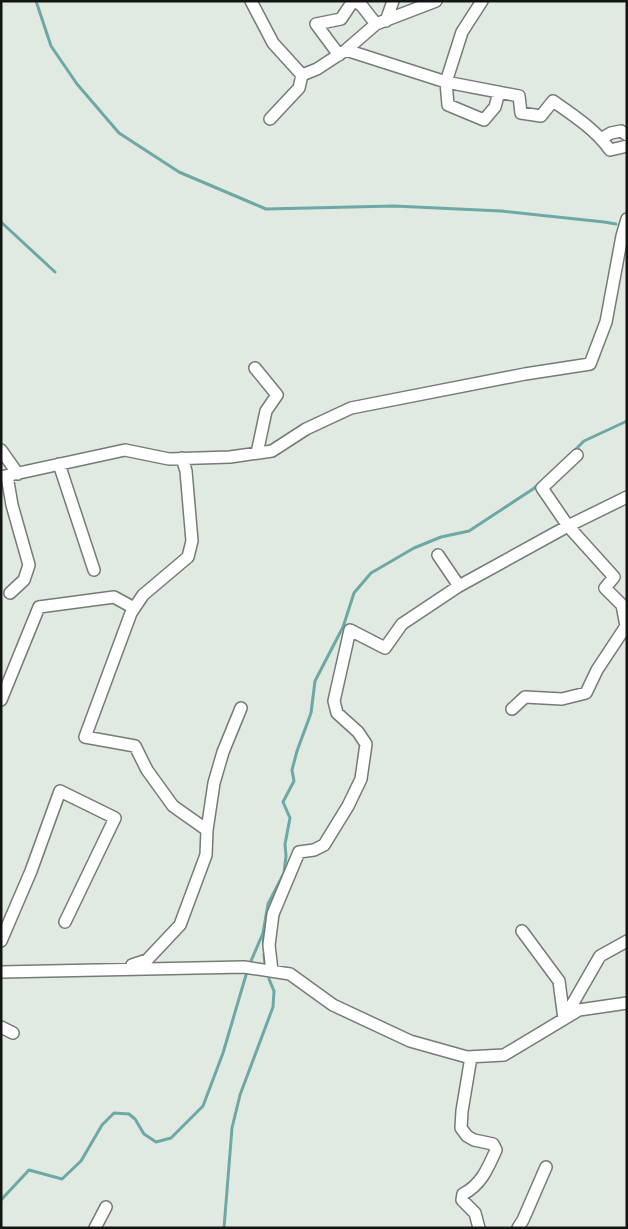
<svg xmlns="http://www.w3.org/2000/svg" width="628" height="1229" font-family="Mulish,sans-serif">
	<rect width="100%" height="100%" fill="#e1eae1"/>
	<g fill="none" stroke-linecap="round" stroke-linejoin="round">
		<path stroke="#6da8a6" stroke-width="3" d="M 36,1 L 51,46 L 77,84 L 119,133 L 179,172 L 266,209 L 394,206 L 501,211 L 604,222 L 616,224
			M 1,222 L 55,272
			M 572,453 L 584,441 L 627,421
			M 263,934 L 264,947
			M 264,954 L 265,964
			M 251,961 L 263,933 L 268,904 L 284,873 L 286,856 L 285,844 L 290,818 L 283,802 L 294,781 L 292,770 L 297,751 L 311,713 L 315,681 L 343,627 L 354,593 L 371,573 L 414,548 L 441,537 L 469,531 L 533,489 L 540,483
			M 1,1200 L 29,1170 L 62,1179 L 81,1161 L 102,1125 L 114,1113 L 129,1114 L 135,1119 L 144,1134 L 156,1142 L 171,1138 L 203,1106 L 223,1053 L 246,975
			M 224,1228 L 232,1128 L 240,1095 L 273,1007 L 274,991 L 269,979"/>
		<g stroke="#747c74" stroke-width="14">
			<path id="minor" d="M 251,1 L 273,43 L 302,75
				M 355,1 L 362,6 L 376,24
				M 482,1 L 462,32 L 446,82 L 448,105 L 484,120 L 495,107 L 499,92
				M 386,21 L 393,1
				M 346,50 L 446,82 L 519,96 L 521,113 L 541,116 L 553,101 C 573,115 596,130 610,150 L 627,146
				M 339,55 L 316,24 L 341,19 L 353,1
				M 270,119 L 299,88 L 302,75 L 317,69 L 346,50 L 376,24 L 436,1
				M 604,137 L 611,133 L 621,131 L 627,135
				M 255,368 L 277,395 L 266,411 L 257,453
				M 1,450 L 18,474
				M 59,464 L 94,570
				M 7,476 L 12,505 L 29,565 L 24,580 L 10,593
				M 1,477 L 125,450 L 169,459 L 230,457 L 272,451 L 306,429 L 351,408 L 525,374 L 590,364 L 606,322 L 622,236 L 627,219
				M 459,586 L 568,526 L 627,497
				M 1,700 L 39,607 L 114,597 L 134,608
				M 512,709 L 525,697 L 562,699 L 586,693 L 597,670 L 626,626 L 622,605 L 605,588 L 614,577 L 568,526 L 542,488 L 577,455
				M 207,830 L 214,783 L 223,752 L 241,708
				M 522,931 L 559,981 L 564,1019
				M 1,941 L 31,871 L 60,791 L 115,818 L 65,922
				M 132,965 L 147,960 L 180,925 L 206,855 L 207,830 L 173,806 L 147,770 L 135,746 L 85,737 L 131,613 L 143,595 L 188,557 L 192,541 L 186,471 L 182,458
				M 272,971 L 269,945 L 273,914 L 299,852 L 314,850 L 324,845 L 348,806 L 361,779 L 366,744 L 358,732 L 337,713 L 334,701 L 350,630 L 385,648 L 402,624 L 459,586 L 438,555
				M 1,972 L 244,967 L 290,974 L 333,1005 L 410,1041 L 467,1057 L 504,1055 L 579,1010 L 627,1003
				M 565,1017 L 600,956 L 627,941
				M 1,1027 L 13,1033
				M 471,1057 L 462,1111 L 461,1128 L 467,1136 L 474,1140 L 493,1144 L 496,1150 C 488,1168 481,1185 463,1194 L 462,1200 L 475,1213 L 479,1228
				M 95,1228 L 106,1207
				M 518,1228 L 523,1220 L 546,1167"/>
		</g>
		<use href="#minor" stroke="#fff" stroke-width="11"/>
	</g>
	<rect width="628" height="1229" fill="none" stroke="#121512" stroke-width="5"/>
</svg>
